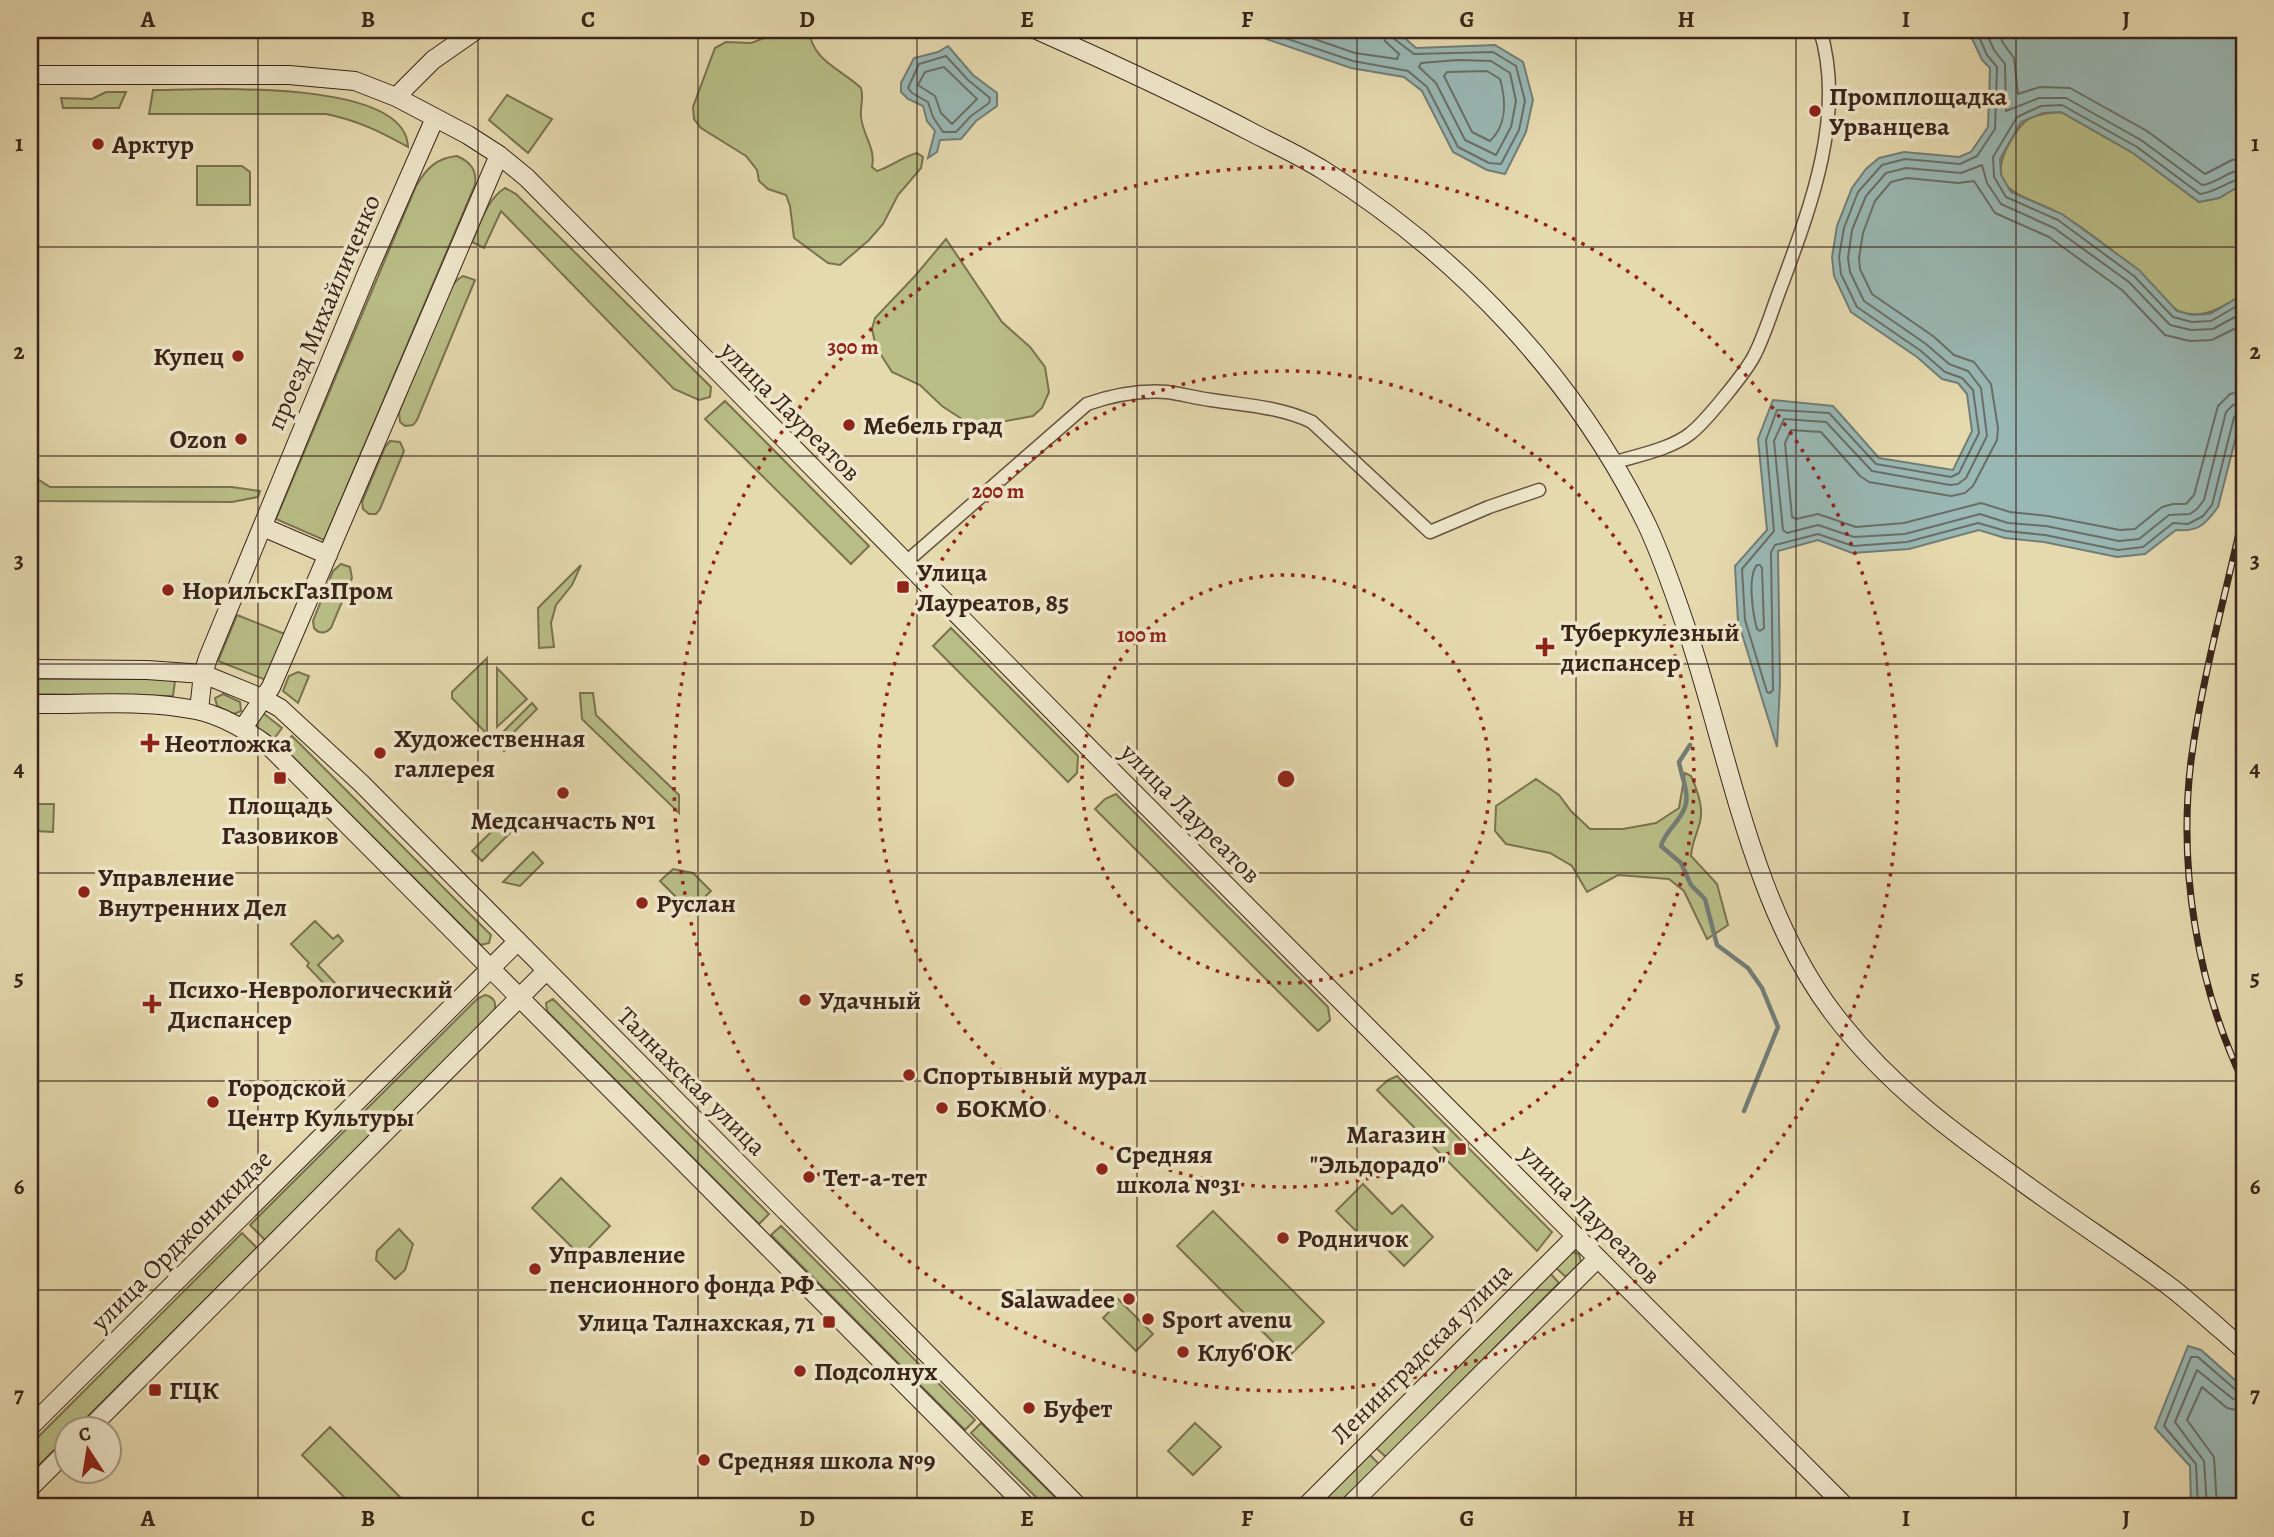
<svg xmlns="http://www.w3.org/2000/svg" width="2274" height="1537" font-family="Alegreya,serif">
	<rect width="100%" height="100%" fill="#e5d9ae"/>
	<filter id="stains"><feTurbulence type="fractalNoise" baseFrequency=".00286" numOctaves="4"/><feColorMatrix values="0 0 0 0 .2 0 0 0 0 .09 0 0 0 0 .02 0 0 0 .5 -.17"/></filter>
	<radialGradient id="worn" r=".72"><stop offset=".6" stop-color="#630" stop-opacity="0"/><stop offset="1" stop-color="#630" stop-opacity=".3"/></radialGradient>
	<path fill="#b9be87" stroke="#7a7251" stroke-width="2" d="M 787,30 L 809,30 C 812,61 841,69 861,88 C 864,98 860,107 861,117 C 863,136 876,148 872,167 L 877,171 C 892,166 902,157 917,153 L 923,157 L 921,168 L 898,195 L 883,224 L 869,240 L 840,265 L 828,263 L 794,238 L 790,206 L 786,195 L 768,189 L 759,181 L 757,170 L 746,156 L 701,128 L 694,119 L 693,107 L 715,48 L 726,42 L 751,43 Z
		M 153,90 C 201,90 406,77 408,147 C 381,132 357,120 326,114 L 149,114 Z
		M 106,92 L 126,92 L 119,108 L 63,108 L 61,98 L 92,99 Z
		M 507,95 L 552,119 L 528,153 L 489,120 Z
		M 2061,112 L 2133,153 L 2199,202 L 2219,198 L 2244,183 L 2244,294 C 2223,306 2206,320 2181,312 C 2169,309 2141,272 2127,262 C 2106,246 2085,228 2062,215 C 2029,195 1980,194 2010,142 C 2024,117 2031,114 2061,112 Z
		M 457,156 C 470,162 477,169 475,185 L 324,540 L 276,519 L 416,186 C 426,169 436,158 457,156 Z
		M 197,166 L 242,166 L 250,172 L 250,205 L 197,205 Z
		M 505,188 L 516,194 L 711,387 L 710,397 L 699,400 L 674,389 L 501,211 L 484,248 L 472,242 C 480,224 487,199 505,188 Z
		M 946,239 L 1002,322 L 1030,347 L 1045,367 L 1049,392 L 1042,408 L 1033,416 L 985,425 L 968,423 L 942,406 L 920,385 L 892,372 L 876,347 L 872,329 L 875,318 L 915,276 Z
		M 463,276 L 475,280 L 417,420 L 413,425 L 405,426 L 400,422 L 399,412 L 450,288 L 457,280 Z
		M 725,401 L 869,546 L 851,564 L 705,419 Z
		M 390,441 L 400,442 L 404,451 L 380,509 L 376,514 L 369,514 L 363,509 L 362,502 L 385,447 Z
		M 30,474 L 50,487 L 232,487 L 260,491 L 258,497 L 232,502 L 30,501 Z
		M 341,564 L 350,567 L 352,578 L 331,628 C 325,634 319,634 314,628 L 313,621 L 333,571 Z
		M 581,565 L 572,585 L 556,605 L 551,623 L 554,647 L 539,648 L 538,608 Z
		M 237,615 L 285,634 L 266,680 L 218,661 Z
		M 951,628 L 1078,756 L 1077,773 L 1068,782 L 933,646 Z
		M 487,658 L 487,734 L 452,698 L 452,692 Z
		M 497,668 L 527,699 L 497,727 Z
		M 298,672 L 309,676 L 298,703 L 283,691 L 289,676 Z
		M 30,679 L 162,679 L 175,681 L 173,696 L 30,694 Z
		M 593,693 L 596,715 L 679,795 L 679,813 L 582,719 L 580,693 Z
		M 223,694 L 240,702 L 241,711 L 234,714 L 217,706 L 215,698 Z
		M 532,703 L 537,709 L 510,736 L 514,741 L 504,751 L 494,741 Z
		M 263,713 L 282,728 L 274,739 L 255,726 Z
		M 292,736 L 491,935 L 489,943 L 481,945 L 282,746 Z
		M 1685,773 L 1691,776 C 1697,789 1704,807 1700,822 C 1697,834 1692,842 1691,856 L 1717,884 L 1728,925 L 1707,939 L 1684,891 L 1669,879 L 1618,875 L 1587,892 L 1572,866 L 1550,853 L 1506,844 L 1495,831 L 1496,806 L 1536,779 L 1559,795 L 1571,811 L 1590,829 L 1623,829 L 1656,823 L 1679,808 Z
		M 1116,794 L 1328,1007 L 1330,1020 L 1318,1031 L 1095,809 L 1105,799 Z
		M 36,804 L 54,804 L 53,832 L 35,831 Z
		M 502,821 L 512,831 L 482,861 L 472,851 Z
		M 533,852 L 543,863 L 520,886 L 503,882 Z
		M 673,869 L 693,873 L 711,891 L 690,911 L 660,881 Z
		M 315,921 L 333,939 L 338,935 L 343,941 L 318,965 L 335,983 L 329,989 L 307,966 L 309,963 L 291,944 Z
		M 485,995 C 494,997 497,1003 494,1011 L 265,1240 L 250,1225 L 477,999 Z
		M 553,999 L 769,1214 L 759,1224 L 547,1011 L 546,1003 Z
		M 1397,1076 L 1552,1232 L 1537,1251 L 1377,1090 L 1388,1080 Z
		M 561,1178 L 610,1226 L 581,1256 L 532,1208 Z
		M 1363,1184 L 1392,1214 L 1402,1205 L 1433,1237 L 1404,1266 L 1373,1235 L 1366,1241 L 1336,1211 Z
		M 1213,1211 L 1324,1322 L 1288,1357 L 1177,1246 Z
		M 781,1226 L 975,1420 L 965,1430 L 771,1235 Z
		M 399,1229 L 413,1244 L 405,1270 L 395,1279 L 376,1260 L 377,1251 Z
		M 242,1233 L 257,1248 L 76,1428 L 66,1428 L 66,1438 L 30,1474 L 30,1445 Z
		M 1572,1252 L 1579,1254 L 1581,1262 L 1566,1277 L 1555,1267 Z
		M 1549,1272 L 1559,1283 L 1386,1457 L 1375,1447 Z
		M 1114,1295 L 1153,1334 L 1136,1351 L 1103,1318 L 1109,1312 Z
		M 981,1423 L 1065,1507 L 1046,1507 L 971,1433 Z
		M 1195,1423 L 1221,1447 L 1193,1475 L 1168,1451 Z
		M 330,1427 L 407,1504 L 403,1507 L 354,1507 L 302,1455 Z
		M 1368,1453 L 1379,1464 L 1335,1507 L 1314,1507 Z"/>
	<path fill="#99b8b4" stroke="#737d77" stroke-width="2" d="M 1240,30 L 1389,30 L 1399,33 L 1416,48 L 1495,45 L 1523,62 L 1533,100 L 1526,132 L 1505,174 L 1487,170 L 1453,152 L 1422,91 L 1404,77 L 1351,68 Z
		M 1968,30 L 2244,30 L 2244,183 L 2219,198 L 2199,202 L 2133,153 L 2061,112 L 2043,113 L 2021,122 L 2000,159 L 2001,175 L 2011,192 L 2062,214 L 2139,270 L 2177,311 L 2192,315 L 2210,314 L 2244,294 L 2244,405 L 2218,507 C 2205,525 2198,532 2176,530 L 2145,554 L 2117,557 L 2044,542 L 2005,538 L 1979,530 L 1909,549 L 1852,553 L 1818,540 L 1778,551 L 1780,682 L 1777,747 L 1738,621 L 1735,566 L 1767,530 L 1758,439 L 1773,400 L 1833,406 L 1879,458 L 1953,470 L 1972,431 L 1967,394 L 1958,383 L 1942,379 L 1917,357 L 1851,312 L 1834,276 L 1832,257 L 1837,226 L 1852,188 L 1866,169 L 1879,158 L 1904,152 L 1959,157 L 1971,152 L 1988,127 L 1990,68 L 1982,60 Z
		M 948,46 L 973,75 L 997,93 L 997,106 L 976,121 L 961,139 L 940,140 L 937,152 L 928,158 L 935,131 L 927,121 L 923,106 L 908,99 L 901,92 L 901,83 L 914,58 L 938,52 Z
		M 2188,1346 L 2201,1350 L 2244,1388 L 2244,1507 L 2191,1507 L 2190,1466 L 2155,1428 Z"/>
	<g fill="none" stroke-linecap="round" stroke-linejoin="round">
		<path stroke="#6a6e68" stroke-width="2" d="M 1261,30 L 1353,61 L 1408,71 L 1427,87 L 1458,147 L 1489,163 L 1501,164 L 1519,130 L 1525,101 L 1516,66 L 1493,52 L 1414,54 L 1393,38 L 1390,30
			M 1288,30 L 1355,53 L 1397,59 L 1399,54 L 1385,41 L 1382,30
			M 1976,30 L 1987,55 L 1997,67 L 1995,129 L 1977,156 L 1960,164 L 1905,159 L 1882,165 L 1858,192 L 1844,228 L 1839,257 L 1841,274 L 1857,307 L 1921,351 L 1945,372 L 1962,378 L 1973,390 L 1979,433 L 1959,473 L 1951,477 L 1876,464 L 1829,413 L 1777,410 L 1766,440 L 1774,531 L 1742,569 L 1745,620 L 1767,692 L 1770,693 L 1773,690 L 1771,552 L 1775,545 L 1818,534 L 1853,546 L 1907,542 L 1978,523 L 2006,531 L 2045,535 L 2118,550 L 2143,547 L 2173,523 L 2188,524 L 2203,516 L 2212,505 L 2234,417 L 2238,412 L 2244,411
			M 1985,30 L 1994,50 L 2005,64 L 2006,111 L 2039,98 L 2066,98 L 2141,140 L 2202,185 C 2218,183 2229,170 2244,169
			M 1997,30 L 2003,43 L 2014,58 L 2018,94 L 2040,87 L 2070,88 L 2147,131 L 2205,174 L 2232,160 L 2244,158
			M 946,56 L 968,80 L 990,98 L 989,103 L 971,116 L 956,132 L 943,132 L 933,117 L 928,102 L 912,93 L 908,88 L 919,64 Z
			M 1458,60 L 1491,61 L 1510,73 L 1516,101 L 1511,127 L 1496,155 L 1465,140 L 1436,83 L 1419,67 L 1421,63 Z
			M 944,67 L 977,99 L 952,124 L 941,113 L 935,96 L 918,85 L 925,72 Z
			M 1487,71 L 1500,79 C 1506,100 1507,125 1490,141 L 1472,132 L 1444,76 L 1447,72 Z
			M 2244,178 C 2229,180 2217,192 2200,194 L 2137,147 L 2062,105 L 2041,106 L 2017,117 L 1993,157 L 1994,177 L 2006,197 L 2058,220 L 2134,276 L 2173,317 L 2192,322 L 2211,321 L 2244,302
			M 2244,312 L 2213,329 L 2191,330 L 2170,325 L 2129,282 L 2054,228 L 2001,204 L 1987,183 L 1982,165 L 1961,173 L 1906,168 L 1886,173 L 1866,196 L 1852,230 L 1848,258 L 1850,272 L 1864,301 L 1926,344 L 1949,364 L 1968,371 L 1981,388 L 1987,436 L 1966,478 L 1958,484 L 1950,485 L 1872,471 L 1826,422 L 1784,419 L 1774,441 L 1783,530 L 1787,533 L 1818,525 L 1854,537 L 1905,534 L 1980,514 L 2008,523 L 2046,526 L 2119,541 L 2139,539 L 2169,515 L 2190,514 L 2197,509 L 2204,500 L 2226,412 L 2233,405 L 2244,402
			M 2244,324 L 2212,340 L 2190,341 L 2165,335 L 2122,290 L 2049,237 L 1995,213 L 1974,181 L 1958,183 L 1907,178 L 1891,182 L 1875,201 L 1863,233 L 1859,258 L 1860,269 L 1872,294 L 1933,336 L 1954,355 L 1974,362 L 1991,384 L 1998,428 L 1997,440 L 1973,486 L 1965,493 L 1951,496 L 1869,482 L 1860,476 L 1821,432 L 1791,430 L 1785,443 L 1792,517 L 1796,519 L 1818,514 L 1856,527 L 1904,523 L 1981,503 L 2010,512 L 2048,516 L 2120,530 L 2135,529 L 2162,507 L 2173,504 L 2186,504 L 2194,495 L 2218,406 L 2230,394 L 2244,391
			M 1757,565 L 1760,565 L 1762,568 L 1764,628 L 1760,631 L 1757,629 C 1753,615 1747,576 1757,565 Z
			M 2198,1507 L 2196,1464 L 2164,1426 L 2191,1357 L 2198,1357 L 2237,1391 L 2244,1393
			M 2207,1507 L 2204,1461 L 2175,1422 L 2197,1370 L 2233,1399 L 2244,1402
			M 2217,1507 L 2214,1457 L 2187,1420 L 2202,1387 L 2227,1408 L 2244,1412"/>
		<path stroke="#737d77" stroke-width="4.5" d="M 1690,745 L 1679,762 C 1681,775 1690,794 1685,807 C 1680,822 1665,831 1661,846 L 1681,863 L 1691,885 L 1705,899 L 1717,945 L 1748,968 L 1762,988 L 1778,1027 L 1744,1111"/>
		<g stroke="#655240" stroke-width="15">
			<path id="street" d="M 1612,463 C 1635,456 1672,449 1691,433 C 1706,421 1747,371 1755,354 C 1766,332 1773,307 1782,284 C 1811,206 1846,113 1820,30
				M 905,563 L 1087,404 C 1113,395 1140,390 1167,392 C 1182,394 1196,398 1211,400 C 1244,405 1281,407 1312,422 L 1430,532 L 1489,507 L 1539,490"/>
		</g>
		<g stroke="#3a251b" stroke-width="20">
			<path id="secondary" d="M 1037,30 C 1111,63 1185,97 1257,135 C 1279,146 1302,157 1323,170 C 1460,256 1576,379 1647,525 C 1664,561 1677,601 1690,639 C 1730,761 1754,909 1833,1013 C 1892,1091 1965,1141 2043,1197 C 2086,1228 2131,1257 2173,1289 C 2197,1308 2221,1330 2244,1350
				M 30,75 L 289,75 L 355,81 L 396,97 L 468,135 L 499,155 L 527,178 L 1095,754 L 1846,1507
				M 396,97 L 433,60 L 476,30
				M 263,527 L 328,555
				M 30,669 L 147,670 L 203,674 L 262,698 L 280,708 L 361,783 L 1079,1507
				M 30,704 C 84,705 143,699 196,710 C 224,716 250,732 272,749 L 1027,1507
				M 199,710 L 203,674 L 208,658 L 367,273 L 435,118
				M 243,728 L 271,687 L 499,155
				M 30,1427 L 518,941
				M 90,1428 L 546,971
				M 30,1488 L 66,1452
				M 1305,1507 L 1576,1236
				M 1348,1507 L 1598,1258"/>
		</g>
		<use href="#street" stroke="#eee6ca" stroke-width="12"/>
		<use href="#secondary" stroke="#eee6ca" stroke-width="18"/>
		<g stroke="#3a251b" stroke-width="7">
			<path id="rail" d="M 2244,511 C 2226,593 2202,677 2191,761 C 2178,868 2197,986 2244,1083"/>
		</g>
		<use href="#rail" stroke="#eee6ca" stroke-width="4.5" stroke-dasharray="13" stroke-linecap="butt"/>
	</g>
	<path fill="none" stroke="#3a251b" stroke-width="2" stroke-opacity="0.55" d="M 258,30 L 258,1507M 478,30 L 478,1507M 698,30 L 698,1507M 917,30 L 917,1507M 1137,30 L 1137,1507M 1357,30 L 1357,1507M 1576,30 L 1576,1507M 1796,30 L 1796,1507M 2016,30 L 2016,1507M 30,247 L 2244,247M 30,456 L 2244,456M 30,664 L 2244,664M 30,873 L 2244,873M 30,1081 L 2244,1081M 30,1290 L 2244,1290"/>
	<g fill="none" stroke="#8f2418" stroke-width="3.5" stroke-dasharray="3.5 7">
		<circle cx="1286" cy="779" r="204"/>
		<circle cx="1286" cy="779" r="408"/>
		<circle cx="1286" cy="779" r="612"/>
	</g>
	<g fill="#8f2418" stroke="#eee6ca" stroke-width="2.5">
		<circle cx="1815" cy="111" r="7"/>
		<circle cx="98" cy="144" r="7"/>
		<circle cx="238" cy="356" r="7"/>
		<circle cx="849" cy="425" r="7"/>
		<circle cx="241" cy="439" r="7"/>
		<rect x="896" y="580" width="14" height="14" rx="3.5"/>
		<circle cx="168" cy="590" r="7"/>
		<path d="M1541.5 636.5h7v7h7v7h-7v7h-7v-7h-7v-7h7z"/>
		<path d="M146.5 732.5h7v7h7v7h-7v7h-7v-7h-7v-7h7z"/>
		<circle cx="380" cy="753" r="7"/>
		<rect x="273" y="771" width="14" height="14" rx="3.5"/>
		<circle cx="563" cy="793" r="7"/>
		<circle cx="84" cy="892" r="7"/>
		<circle cx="642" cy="903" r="7"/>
		<circle cx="805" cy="1000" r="7"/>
		<path d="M148.5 993.5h7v7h7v7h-7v7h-7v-7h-7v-7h7z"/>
		<circle cx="909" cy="1075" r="7"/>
		<circle cx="213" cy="1102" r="7"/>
		<circle cx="942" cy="1108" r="7"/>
		<rect x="1453" y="1142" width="14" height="14" rx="3.5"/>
		<circle cx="1102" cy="1169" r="7"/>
		<circle cx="809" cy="1177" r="7"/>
		<circle cx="1283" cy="1238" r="7"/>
		<circle cx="535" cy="1269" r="7"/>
		<circle cx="1129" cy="1299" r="7"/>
		<circle cx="1148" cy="1319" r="7"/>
		<rect x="822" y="1315" width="14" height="14" rx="3.5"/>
		<circle cx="1183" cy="1352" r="7"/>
		<circle cx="800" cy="1371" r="7"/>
		<rect x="148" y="1383" width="14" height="14" rx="3.5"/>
		<circle cx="1029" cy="1408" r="7"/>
		<circle cx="704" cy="1460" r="7"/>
	</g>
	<g text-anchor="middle" stroke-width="7" stroke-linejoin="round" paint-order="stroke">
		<g font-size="26" font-weight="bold" fill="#3a251b" stroke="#eee6ca" text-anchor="start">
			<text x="1829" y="105">Промплощадка<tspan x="1829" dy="30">Урванцева</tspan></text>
			<text x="112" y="153">Арктур</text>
			<text x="224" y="365" text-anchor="end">Купец</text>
			<text x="863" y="434">Мебель град</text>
			<text x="227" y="448" text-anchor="end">Ozon</text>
			<text x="917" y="581">Улица<tspan x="917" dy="30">Лауреатов, 85</tspan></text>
			<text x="182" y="599">НорильскГазПром</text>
			<text x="1561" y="641">Туберкулезный<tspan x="1561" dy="30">диспансер</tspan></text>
			<text x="394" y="747">Художественная<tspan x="394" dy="30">галлерея</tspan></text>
			<text x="164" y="752">Неотложка</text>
			<text x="280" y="814" text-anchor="middle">Площадь<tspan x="280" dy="30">Газовиков</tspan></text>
			<text x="563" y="829" text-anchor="middle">Медсанчасть №1</text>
			<text x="98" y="886">Управление<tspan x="98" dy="30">Внутренних Дел</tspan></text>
			<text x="656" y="912">Руслан</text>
			<text x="168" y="998">Психо-Неврологический<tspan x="168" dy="30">Диспансер</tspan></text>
			<text x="819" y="1009">Удачный</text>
			<text x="923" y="1084">Спортывный мурал</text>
			<text x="227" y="1096">Городской<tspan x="227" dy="30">Центр Культуры</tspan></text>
			<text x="956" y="1117">БОКМО</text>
			<text x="1446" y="1143" text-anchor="end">Магазин<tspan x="1446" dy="30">"Эльдорадо"</tspan></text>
			<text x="1116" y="1163">Средняя<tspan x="1116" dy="30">школа №31</tspan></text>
			<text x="823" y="1186">Тет-а-тет</text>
			<text x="1297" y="1247">Родничок</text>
			<text x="549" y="1263">Управление<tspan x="549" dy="30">пенсионного фонда РФ</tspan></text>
			<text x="1115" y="1308" text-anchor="end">Salawadee</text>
			<text x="1162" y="1328">Sport avenu</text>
			<text x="815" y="1331" text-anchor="end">Улица Талнахская, 71</text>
			<text x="1197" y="1361">Клуб'ОК</text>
			<text x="814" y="1380">Подсолнух</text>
			<text x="169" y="1399">ГЦК</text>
			<text x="1043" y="1417">Буфет</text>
			<text x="718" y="1469">Средняя школа №9</text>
		</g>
		<g font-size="26" fill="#3a251b" stroke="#eee6ca">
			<text transform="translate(323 312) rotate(-67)" y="9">проезд Михайличенко</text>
			<text transform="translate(791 411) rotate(45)" y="9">улица Лауреатов</text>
			<text transform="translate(1191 813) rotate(45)" y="9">улица Лауреатов</text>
			<text transform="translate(692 1081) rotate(45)" y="9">Талнахская улица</text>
			<text transform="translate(1591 1214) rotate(45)" y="9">улица Лауреатов</text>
			<text transform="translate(181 1240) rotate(-45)" y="9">улица Орджоникидзе</text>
			<text transform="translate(1421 1353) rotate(-45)" y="9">Ленинградская улица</text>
		</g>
	</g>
	<circle cx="1286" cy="779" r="10" fill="#8f2418" stroke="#eee6ca" stroke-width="3.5"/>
	<g font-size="21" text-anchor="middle" font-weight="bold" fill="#8f2418" stroke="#eee6ca" stroke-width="7" stroke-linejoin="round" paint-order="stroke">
		<text x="853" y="354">300 m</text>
		<text x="998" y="498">200 m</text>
		<text x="1142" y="642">100 m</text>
	</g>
	<rect width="2274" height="1537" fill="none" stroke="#e5d9ae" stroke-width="77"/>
	<g transform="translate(88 1450) rotate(348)"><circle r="33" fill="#eee6ca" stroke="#a69984" stroke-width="2"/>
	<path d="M0-5L12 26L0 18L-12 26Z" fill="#8f2418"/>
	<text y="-10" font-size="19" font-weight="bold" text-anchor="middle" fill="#3a251b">С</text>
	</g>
	<rect x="38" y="38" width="2198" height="1460" fill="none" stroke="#3a251b" stroke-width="2.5"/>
	<g font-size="23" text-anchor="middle" font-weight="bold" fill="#3a251b">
		<text x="148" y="27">A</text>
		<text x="368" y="27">B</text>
		<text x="588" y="27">C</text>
		<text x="807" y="27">D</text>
		<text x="1027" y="27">E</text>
		<text x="1247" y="27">F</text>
		<text x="1467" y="27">G</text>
		<text x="1686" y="27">H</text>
		<text x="1906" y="27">I</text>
		<text x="2126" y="27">J</text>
		<text x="19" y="151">1</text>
		<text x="2255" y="151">1</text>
		<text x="19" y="359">2</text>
		<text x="2255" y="359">2</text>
		<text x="19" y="568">3</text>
		<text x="2255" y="568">3</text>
		<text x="19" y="776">4</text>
		<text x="2255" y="776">4</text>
		<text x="19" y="985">5</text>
		<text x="2255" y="985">5</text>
		<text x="19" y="1194">6</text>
		<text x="2255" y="1194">6</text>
		<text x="19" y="1402">7</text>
		<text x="2255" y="1402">7</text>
		<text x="148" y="1526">A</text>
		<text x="368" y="1526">B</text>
		<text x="588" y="1526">C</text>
		<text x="807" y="1526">D</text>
		<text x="1027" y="1526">E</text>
		<text x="1247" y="1526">F</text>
		<text x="1467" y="1526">G</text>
		<text x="1686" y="1526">H</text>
		<text x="1906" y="1526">I</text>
		<text x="2126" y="1526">J</text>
	</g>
	<rect width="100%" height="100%" filter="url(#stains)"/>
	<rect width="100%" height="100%" fill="url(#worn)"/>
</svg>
